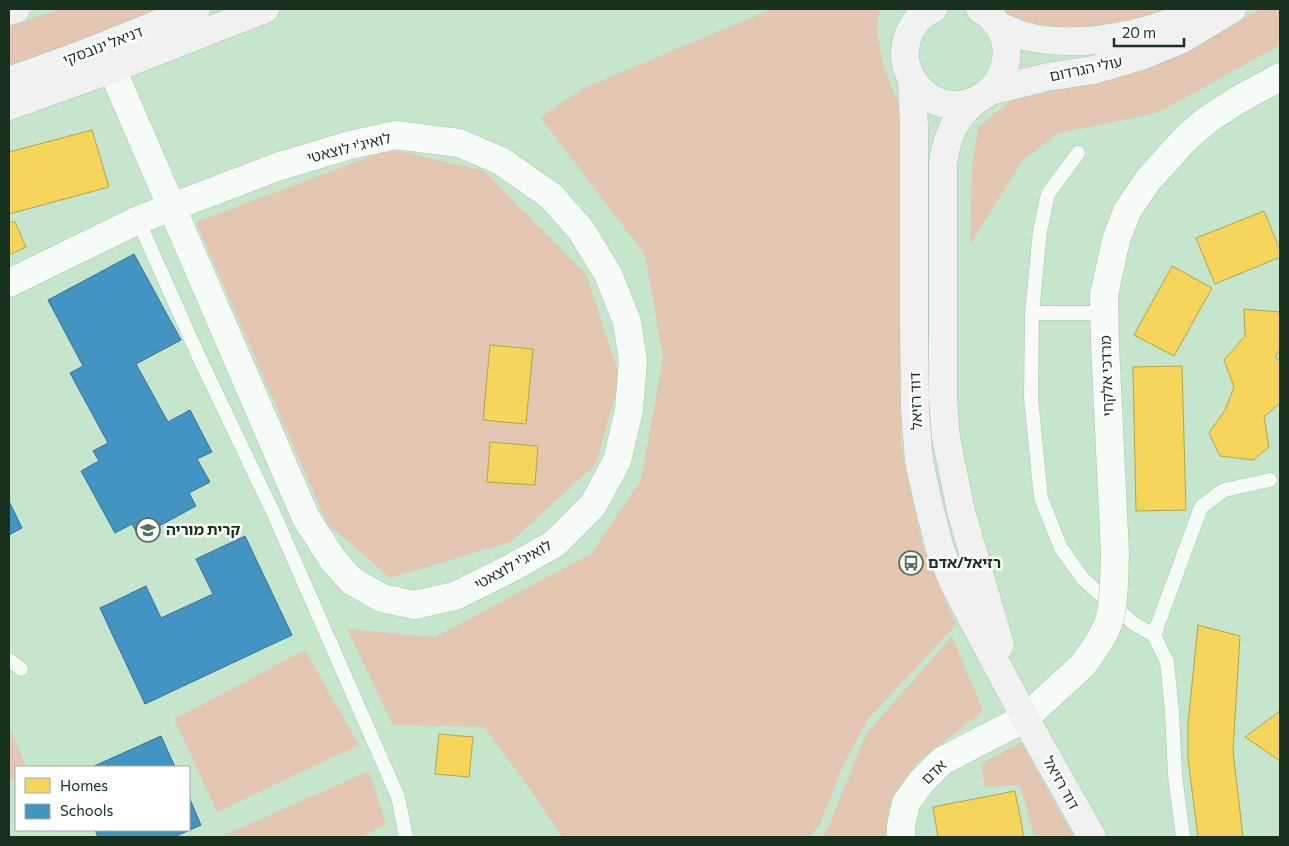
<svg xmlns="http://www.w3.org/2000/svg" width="1289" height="846" font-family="Commissioner,'Noto Sans Hebrew',sans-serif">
	<rect width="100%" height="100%" fill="#c5e6cc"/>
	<path fill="#e3c7b3" d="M 59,9 L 164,9 L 9,69 L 9,27 Z
		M 772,9 L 879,9 L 877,35 L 885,71 L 900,108 L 901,447 L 923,546 L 956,625 L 868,719 L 842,768 L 820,824 L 810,837 L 562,837 L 535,796 L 484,727 L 393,725 L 347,629 L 435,637 L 591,554 L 641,480 L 663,358 L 645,255 L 540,117 L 584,88 Z
		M 996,9 L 1172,9 L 1143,19 L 1075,33 L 1019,21 Z
		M 1260,9 L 1280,9 L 1280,45 L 1158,113 L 1059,133 L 1023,160 L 970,245 L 972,167 L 978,127 L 1020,94 L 1234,24 Z
		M 390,149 L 484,171 L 586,274 L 620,378 L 596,464 L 511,542 L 390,578 L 327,523 L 196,222 Z
		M 952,636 L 983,711 L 918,762 L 889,808 L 885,837 L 821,837 L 828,828 L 866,734 Z
		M 305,650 L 359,745 L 217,812 L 174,719 Z
		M 9,726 L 26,767 L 16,767 L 16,777 L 9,781 Z
		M 1021,742 L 1074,837 L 1034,837 L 1020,785 L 985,787 L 981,764 Z
		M 369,771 L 386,824 L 362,837 L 220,837 Z"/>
	<path fill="#f6d55c" stroke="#b3a449" d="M 92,130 L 109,187 L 9,214 L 9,152 Z
		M 1264,211 L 1280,250 L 1280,257 L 1215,284 L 1196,238 Z
		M 9,222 L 15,222 L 26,247 L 9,255 Z
		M 1172,266 L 1212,288 L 1174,356 L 1134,335 Z
		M 1244,309 L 1280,312 L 1280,350 L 1275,357 L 1280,361 L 1280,403 L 1264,417 L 1269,447 L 1253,460 L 1220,456 L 1209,433 L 1225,410 L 1234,387 L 1224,360 L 1245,336 Z
		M 490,345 L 533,349 L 526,424 L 483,420 Z
		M 1182,366 L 1186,510 L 1136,511 L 1133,367 Z
		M 490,442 L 538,446 L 535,485 L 487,482 Z
		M 1198,625 L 1240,636 L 1233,751 L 1243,837 L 1198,837 L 1188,759 L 1188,724 Z
		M 1280,711 L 1280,761 L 1245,737 Z
		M 439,734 L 473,737 L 469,777 L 435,774 Z
		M 1015,791 L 1024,837 L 938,837 L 933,807 Z"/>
	<path fill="#4393c3" stroke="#367592" d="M 134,254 L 181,340 L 136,364 L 168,422 L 190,410 L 212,452 L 197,459 L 210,482 L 189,493 L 196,506 L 139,537 L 132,524 L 115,533 L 81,471 L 99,461 L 93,451 L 108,443 L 70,373 L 83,366 L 48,300 Z
		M 9,501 L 22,528 L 9,535 Z
		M 245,536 L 292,635 L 145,704 L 100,608 L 146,586 L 161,618 L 213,594 L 196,559 Z
		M 161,736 L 175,767 L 92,767 Z
		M 189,797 L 201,825 L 174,837 L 98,837 L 95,830 L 189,830 Z"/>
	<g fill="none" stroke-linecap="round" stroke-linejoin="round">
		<g stroke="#a8c3ae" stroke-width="15">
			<path id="lane" d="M 1078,153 L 1048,194 L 1040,231 L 1032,313 L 1031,398 L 1041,498 L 1061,548 L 1083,579 L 1133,623 L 1154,635 L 1167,662 L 1172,712 L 1175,775 L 1183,837
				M 138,220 L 199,357 L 273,512 L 398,797 L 406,837
				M 1032,313 L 1105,313
				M 1154,635 L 1201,507 L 1224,490 L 1270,480
				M 9,660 L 21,669"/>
		</g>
		<g stroke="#a8c3ae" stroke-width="29">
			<path id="street" d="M 9,283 L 138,220 L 172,207 L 277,167 L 350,145 L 396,135 L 459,143 L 501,161 L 551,196 L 581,230 L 608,274 L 627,322 L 633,361 L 629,410 L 617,461 L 593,505 L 554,544 L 515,566 L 455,596 L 414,605 L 382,598 L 352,581 L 333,560 L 306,518 L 112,69
				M 1115,554 L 1105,345 L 1104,295 L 1116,240 L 1127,211 L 1148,180 L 1186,138 L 1207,120 L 1241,98 L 1280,77
				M 901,837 L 901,826 L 906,803 L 921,782 L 942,761 L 1025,718 L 1082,666 L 1090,655"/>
		</g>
		<g stroke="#a8c3ae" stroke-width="29">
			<path id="secondary" d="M 933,9 C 916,16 906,33 905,51 C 904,64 909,76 917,86 C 950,127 1013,96 1006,44 C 1003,30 993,15 980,9
				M 9,11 L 16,9
				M 999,26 C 1007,29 1016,33 1024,36 C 1083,50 1147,34 1201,11
				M 912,80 L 914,127 L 914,330 L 915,410 L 919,461 L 928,502 L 940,549 L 954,584 L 1025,718 L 1092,837
				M 9,81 L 78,56 L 196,9
				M 990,91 L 1047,77 L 1093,70 L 1141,56 L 1182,39 L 1232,9
				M 975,101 C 971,105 965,110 961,115 C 950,129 945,146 943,164 L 943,399 L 946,438 L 961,511 L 1000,645
				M 9,106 L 112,69 L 265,9"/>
		</g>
		<use href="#lane" stroke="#f6fbf7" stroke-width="14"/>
		<use href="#street" stroke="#f6fbf7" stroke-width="28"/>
		<use href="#secondary" stroke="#f0f1f0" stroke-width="28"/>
		<g stroke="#a8c3ae" stroke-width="29" stroke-linecap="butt">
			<path id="street-bridge" d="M 1090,655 C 1098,644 1107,631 1110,617 C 1115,597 1114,575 1115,554"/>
		</g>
		<use href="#street-bridge" stroke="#f6fbf7" stroke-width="28"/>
	</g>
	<defs>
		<g id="school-ring" transform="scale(1.25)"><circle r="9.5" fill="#fff" stroke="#55705b" stroke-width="1.5"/><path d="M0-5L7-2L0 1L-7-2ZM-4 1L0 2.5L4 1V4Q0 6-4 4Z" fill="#55705b"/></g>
		<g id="bus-ring" transform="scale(1.25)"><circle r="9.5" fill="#fff" stroke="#55705b" stroke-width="1.5"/><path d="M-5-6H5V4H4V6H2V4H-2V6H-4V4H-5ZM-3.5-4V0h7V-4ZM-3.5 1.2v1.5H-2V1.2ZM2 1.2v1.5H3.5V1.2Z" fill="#55705b"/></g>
	</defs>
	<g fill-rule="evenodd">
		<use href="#school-ring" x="148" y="530"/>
		<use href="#bus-ring" x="911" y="563"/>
	</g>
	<g text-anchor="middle" stroke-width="5" stroke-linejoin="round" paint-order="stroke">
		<g font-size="15" fill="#18301e" stroke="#fff">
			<text transform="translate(103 46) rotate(-21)" y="5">דניאל ינובסקי</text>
			<text transform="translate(1086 69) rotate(-12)" y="5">עולי הגרדום</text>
			<text transform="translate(349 148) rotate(-14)" y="5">לואיג'י לוצאטי</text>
			<text transform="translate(1107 376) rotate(-92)" y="5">מרדכי אלקחי</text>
			<text transform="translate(916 401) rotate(-92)" y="5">דוד רזיאל</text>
			<text transform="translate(513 565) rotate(-29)" y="5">לואיג'י לוצאטי</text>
			<text transform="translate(934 772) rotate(-44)" y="5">אדם</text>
			<text transform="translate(1061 783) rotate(61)" y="5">דוד רזיאל</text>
		</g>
		<g font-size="15" font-weight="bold" fill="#18301e" stroke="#fff" text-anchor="start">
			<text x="166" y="535">קרית מוריה</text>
			<text x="928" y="568">רזיאל/אדם</text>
		</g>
	</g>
	<rect width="1289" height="846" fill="none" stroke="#18301e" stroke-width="20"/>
	<rect x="15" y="766" width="175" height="65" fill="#ffffff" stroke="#a3aca5"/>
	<rect x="25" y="778" width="25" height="15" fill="#f6d55c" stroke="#a3aca5"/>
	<text x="60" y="791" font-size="15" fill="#18301e">Homes</text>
	<rect x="25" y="804" width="25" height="15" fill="#4393c3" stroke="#a3aca5"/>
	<text x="60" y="816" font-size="15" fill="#18301e">Schools</text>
	<path d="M1114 38v8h70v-8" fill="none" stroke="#18301e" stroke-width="2.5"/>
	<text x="1122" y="38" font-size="15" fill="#18301e" stroke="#ffffff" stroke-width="4" paint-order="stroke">20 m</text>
</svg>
